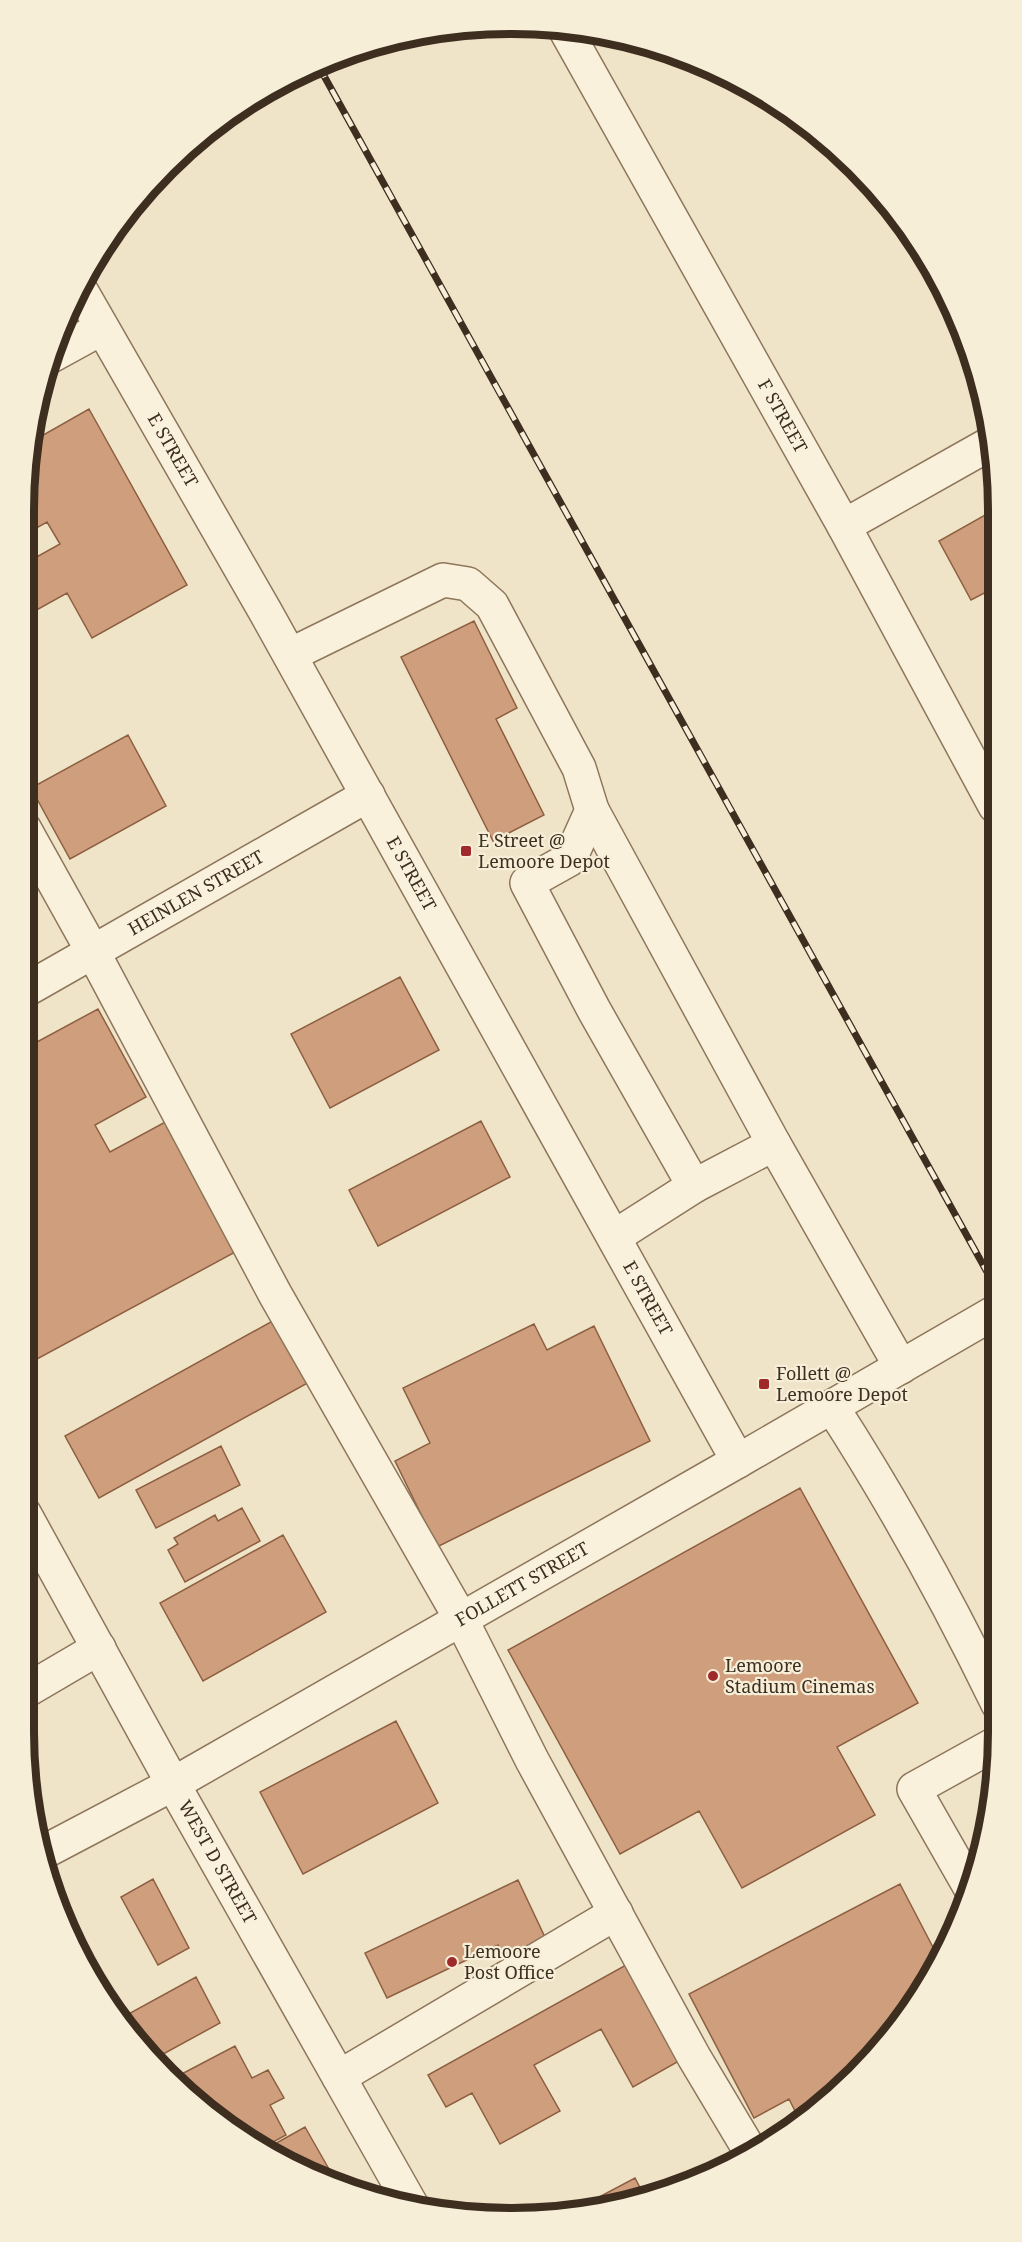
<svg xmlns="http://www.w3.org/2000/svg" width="1022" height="2242" font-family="'Noto Serif',serif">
	<rect width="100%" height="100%" fill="#f0e4c8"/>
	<path fill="#cf9f7d" stroke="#8d5f41" stroke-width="1.5" d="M 89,409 L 187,585 L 92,638 L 67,593 L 24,617 L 24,564 L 60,544 L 47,522 L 24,535 L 24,511 L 31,442 Z
		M 994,510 L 994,588 L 971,600 L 939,541 Z
		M 474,621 L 517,708 L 496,719 L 544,815 L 493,841 L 401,657 Z
		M 128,735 L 166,806 L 70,859 L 31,788 Z
		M 400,977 L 439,1050 L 330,1108 L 291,1034 Z
		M 98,1009 L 146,1097 L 95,1125 L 110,1152 L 169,1120 L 239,1250 L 24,1366 L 24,1049 Z
		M 481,1121 L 510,1177 L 378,1246 L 349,1190 Z
		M 278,1318 L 313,1380 L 99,1498 L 65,1436 Z
		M 534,1324 L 547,1350 L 594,1326 L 650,1441 L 437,1547 L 395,1461 L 430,1443 L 403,1388 Z
		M 221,1446 L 240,1485 L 156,1528 L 136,1490 Z
		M 800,1488 L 918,1703 L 837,1747 L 875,1815 L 742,1888 L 699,1811 L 620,1854 L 508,1650 Z
		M 242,1508 L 260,1541 L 185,1582 L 168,1550 L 178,1544 L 174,1538 L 215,1515 L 218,1521 Z
		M 283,1535 L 326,1612 L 203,1681 L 160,1603 Z
		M 24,1627 L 33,1645 L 24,1650 Z
		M 396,1721 L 438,1803 L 303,1874 L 260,1792 Z
		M 153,1879 L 189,1948 L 158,1965 L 121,1897 Z
		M 518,1880 L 551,1950 L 509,1970 L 498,1945 L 387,1998 L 365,1953 Z
		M 900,1884 L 937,1955 L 877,2052 L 798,2117 L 789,2099 L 754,2118 L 689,1994 Z
		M 626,1965 L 679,2061 L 633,2087 L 601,2029 L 534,2065 L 560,2111 L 500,2144 L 472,2093 L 446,2107 L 428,2075 Z
		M 196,1977 L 220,2023 L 154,2059 L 145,2052 L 123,2017 Z
		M 235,2046 L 252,2078 L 268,2070 L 284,2098 L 270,2105 L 286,2135 L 262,2148 L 176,2077 Z
		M 305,2127 L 334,2178 L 264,2150 Z
		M 635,2178 L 645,2197 L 575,2214 L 567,2214 Z"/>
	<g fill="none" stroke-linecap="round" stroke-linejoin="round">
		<g stroke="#8d765c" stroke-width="36">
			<g id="minor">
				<path id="s1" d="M 565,29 L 844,526 L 995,806"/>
				<path id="s2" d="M 80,289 L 265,611 L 738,1461"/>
				<path d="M 51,356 L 102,328"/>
				<path d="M 844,526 L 993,442"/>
				<path d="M 290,655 L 443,580 L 468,584 L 492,605 L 579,768 L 592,810 L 570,859 L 527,883 L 594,1010 L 694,1186"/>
				<path d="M 592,810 L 774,1144"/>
				<path d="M 24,828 L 93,952 L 275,1294 L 461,1619 L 532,1760 L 694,2057 L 752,2154"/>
				<path id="s3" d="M 24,991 L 368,795"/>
				<path d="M 614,1237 L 694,1186 L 774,1144 L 901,1367"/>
				<path d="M 832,1407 C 894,1503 948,1601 998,1704"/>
				<path id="s4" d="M 24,1513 L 173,1784 L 413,2208"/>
				<path d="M 24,1692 L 99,1648"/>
				<path id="s5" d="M 44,1852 L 173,1784 L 738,1461 L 997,1311"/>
				<path d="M 970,1887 L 914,1789 L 997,1743"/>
				<path d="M 339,2077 L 616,1913"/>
			</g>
		</g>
		<use href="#minor" stroke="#faf1dc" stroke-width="33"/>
		<g stroke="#3d2e20" stroke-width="7">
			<path id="rail" d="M 318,65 L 997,1290"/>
		</g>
		<use href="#rail" stroke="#f7eed8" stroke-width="4.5" stroke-dasharray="14" stroke-linecap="butt"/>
	</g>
	<g fill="#9e2a2b" stroke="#f7eed8" stroke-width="2">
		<rect x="460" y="845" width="12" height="12" rx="3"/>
		<rect x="758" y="1378" width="12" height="12" rx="3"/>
		<circle cx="713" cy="1676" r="6"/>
		<circle cx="452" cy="1962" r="6"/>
	</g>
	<g text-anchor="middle" stroke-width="4.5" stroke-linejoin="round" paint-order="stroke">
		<g font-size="18" fill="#3d2e20" stroke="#f7eed8">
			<text dy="6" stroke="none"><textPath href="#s1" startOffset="444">F STREET</textPath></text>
			<text dy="6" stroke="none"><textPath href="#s2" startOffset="186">E STREET</textPath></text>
			<text dy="6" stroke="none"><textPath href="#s2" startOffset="672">E STREET</textPath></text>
			<text dy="6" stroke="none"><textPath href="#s3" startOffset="198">HEINLEN STREET</textPath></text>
			<text dy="6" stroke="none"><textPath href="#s2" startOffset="1158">E STREET</textPath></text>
			<text dy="6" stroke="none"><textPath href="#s5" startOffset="548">FOLLETT STREET</textPath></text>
			<text dy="6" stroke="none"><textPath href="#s4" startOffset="399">WEST D STREET</textPath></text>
		</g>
		<g font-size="18" fill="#3d2e20" stroke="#f7eed8" text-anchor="start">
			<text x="478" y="847">E Street @<tspan x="478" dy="21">Lemoore Depot</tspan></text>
			<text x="776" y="1380">Follett @<tspan x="776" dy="21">Lemoore Depot</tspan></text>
			<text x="725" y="1672">Lemoore<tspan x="725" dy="21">Stadium Cinemas</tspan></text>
			<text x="464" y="1958">Lemoore<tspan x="464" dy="21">Post Office</tspan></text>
		</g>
	</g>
	<path d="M0 0H1022V2242H0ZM510 34H512A476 476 0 0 1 988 510V1732A476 476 0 0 1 512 2208H510A476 476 0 0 1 34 1732V510A476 476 0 0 1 510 34Z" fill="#f7eed8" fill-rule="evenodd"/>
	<path fill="none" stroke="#3d2e20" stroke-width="8" d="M510 34H512A476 476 0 0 1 988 510V1732A476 476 0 0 1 512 2208H510A476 476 0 0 1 34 1732V510A476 476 0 0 1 510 34Z"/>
</svg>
